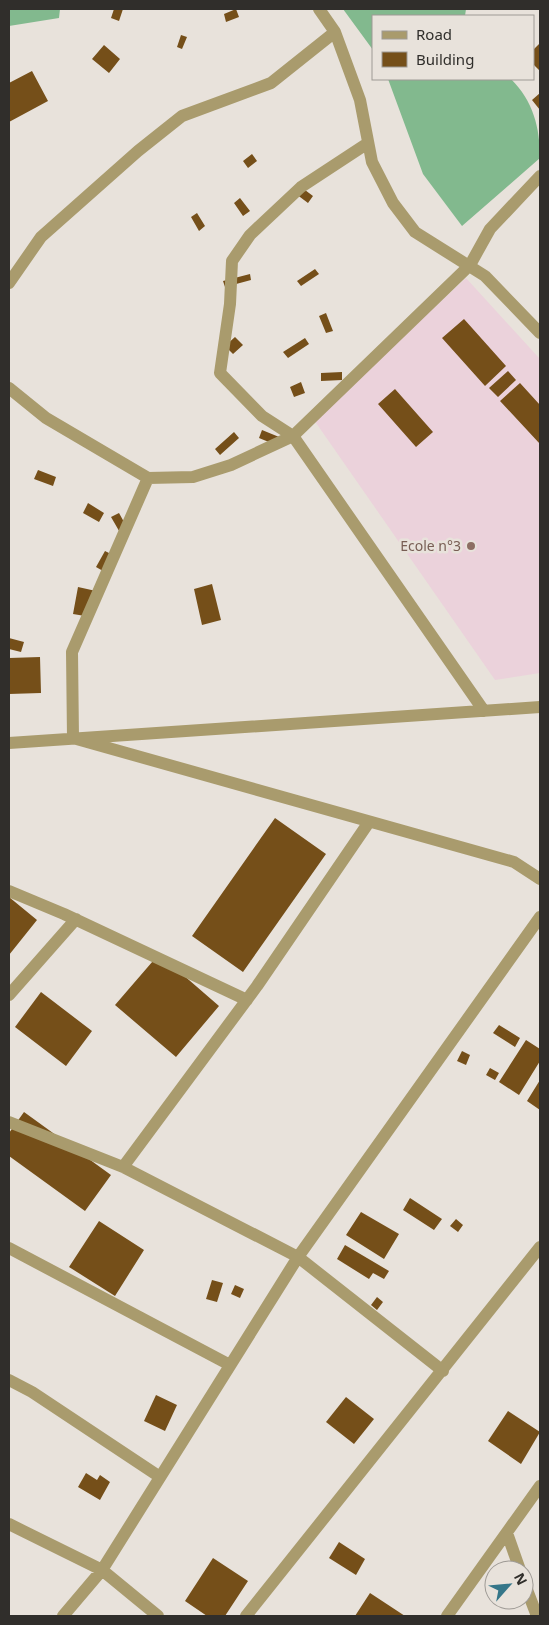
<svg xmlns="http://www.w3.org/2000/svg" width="549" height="1625" font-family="'Noto Sans',sans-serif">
	<rect width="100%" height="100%" fill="#e8e2db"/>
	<path fill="#ebd2db" d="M 466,278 L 540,359 L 540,673 L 495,680 L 314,420 Z"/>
	<path fill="#82b98e" d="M 9,9 L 60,9 L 59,18 L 9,26 Z
		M 343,9 L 466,9 L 465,16 L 373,16 L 373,50 Z
		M 388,79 L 511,79 C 533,101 540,127 540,158 L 462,226 L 423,174 Z"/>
	<path fill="#754f19" d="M 114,9 L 123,9 L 119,21 L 111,18 Z
		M 236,9 L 239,17 L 226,22 L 224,14 Z
		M 181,35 L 187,37 L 182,49 L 177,47 Z
		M 540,43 L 540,71 L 534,65 L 533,66 L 533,50 Z
		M 104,45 L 120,59 L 109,73 L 92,59 Z
		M 32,71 L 48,101 L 9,122 L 9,83 Z
		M 540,93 L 540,110 L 532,100 Z
		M 252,154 L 257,161 L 248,168 L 243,161 Z
		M 301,187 L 313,196 L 308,203 L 296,194 Z
		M 240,198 L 250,211 L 243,216 L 234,203 Z
		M 197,213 L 205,226 L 199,231 L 191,217 Z
		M 315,269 L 319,274 L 301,286 L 297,281 Z
		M 250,274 L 251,280 L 225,287 L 223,281 Z
		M 326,313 L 333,331 L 326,333 L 319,316 Z
		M 464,319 L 506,366 L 485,386 L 442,338 Z
		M 235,337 L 243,345 L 233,354 L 225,346 Z
		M 305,338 L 309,344 L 288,358 L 283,352 Z
		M 508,371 L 516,380 L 498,397 L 489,388 Z
		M 342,372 L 342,380 L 321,381 L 321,373 Z
		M 301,382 L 305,393 L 294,397 L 290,387 Z
		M 520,383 L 540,405 L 540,444 L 500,401 Z
		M 395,389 L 433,432 L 416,447 L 378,404 Z
		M 262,430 L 284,439 L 281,447 L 259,438 Z
		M 234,432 L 239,438 L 220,455 L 215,449 Z
		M 38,470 L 56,477 L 53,486 L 34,479 Z
		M 88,503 L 104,513 L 99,522 L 83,513 Z
		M 119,513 L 129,531 L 122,536 L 111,517 Z
		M 105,551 L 111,554 L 103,571 L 96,567 Z
		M 212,584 L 221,620 L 202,625 L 194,589 Z
		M 78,587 L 96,591 L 91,617 L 73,614 Z
		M 9,638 L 24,642 L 21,652 L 9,649 Z
		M 40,657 L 41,693 L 9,694 L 9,658 Z
		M 275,818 L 326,854 L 243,972 L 192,936 Z
		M 9,897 L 37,920 L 9,955 Z
		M 159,954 L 219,1006 L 176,1057 L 115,1005 Z
		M 41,992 L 92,1031 L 66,1066 L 15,1027 Z
		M 499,1025 L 520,1038 L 515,1047 L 493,1033 Z
		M 526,1040 L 540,1049 L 540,1061 L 519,1095 L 499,1082 Z
		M 462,1051 L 470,1055 L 466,1065 L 457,1061 Z
		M 490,1068 L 499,1073 L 495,1080 L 486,1075 Z
		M 540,1080 L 540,1110 L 527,1101 Z
		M 24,1112 L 111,1175 L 85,1211 L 9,1156 L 9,1133 Z
		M 410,1198 L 442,1219 L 434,1230 L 403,1210 Z
		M 361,1212 L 399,1234 L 384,1259 L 346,1235 Z
		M 456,1219 L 463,1225 L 458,1232 L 450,1226 Z
		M 99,1221 L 144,1250 L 115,1296 L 69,1267 Z
		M 345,1245 L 389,1271 L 384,1279 L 373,1273 L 369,1279 L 337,1259 Z
		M 212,1280 L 223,1283 L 217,1302 L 206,1299 Z
		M 235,1285 L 244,1289 L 240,1298 L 231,1294 Z
		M 377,1297 L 383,1302 L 377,1310 L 371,1305 Z
		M 156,1395 L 177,1405 L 165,1431 L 144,1421 Z
		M 346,1397 L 374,1419 L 354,1444 L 326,1422 Z
		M 508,1411 L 540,1432 L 521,1464 L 488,1441 Z
		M 86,1473 L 97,1480 L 100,1475 L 110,1482 L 100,1500 L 78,1487 Z
		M 339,1542 L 365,1559 L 356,1575 L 329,1558 Z
		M 213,1558 L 248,1581 L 225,1616 L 207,1616 L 185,1601 Z
		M 370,1593 L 405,1616 L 355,1616 Z"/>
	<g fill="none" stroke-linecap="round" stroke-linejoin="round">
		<path stroke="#a99b6d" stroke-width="12" d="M 319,9 L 335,32 L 360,100 L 372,162 L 393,203 L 415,232 L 485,276 L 540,333
			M 9,283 L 41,237 L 138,151 L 182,116 L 271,83 L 335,32
			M 9,388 L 46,418 L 148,478 L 193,477 L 231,465 L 293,436
			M 293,436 L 262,416 L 220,373 L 230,304 L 232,261 L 250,235 L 301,187 L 368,143
			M 148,478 L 72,652 L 73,738 L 514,862 L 540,879
			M 484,711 L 293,436 L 470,265 L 490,229 L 540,176
			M 9,743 L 540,707
			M 9,891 L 64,914 L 247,1000
			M 9,995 L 76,919
			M 9,1122 L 123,1167 L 298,1257 L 443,1371
			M 123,1167 L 257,986 L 369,822
			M 9,1248 L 230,1365
			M 9,1380 L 32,1392 L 160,1477
			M 9,1524 L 102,1570 L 158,1616
			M 507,1533 L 520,1570
			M 524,1582 L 537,1616
			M 63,1616 L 102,1570 L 298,1257 L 540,917
			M 246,1616 L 540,1247
			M 447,1616 L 540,1486"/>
	</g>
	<circle fill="#8d6e63" stroke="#e8e2db" stroke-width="2" cx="471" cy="546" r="5"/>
	<g text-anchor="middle" stroke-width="5" stroke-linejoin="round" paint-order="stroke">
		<g font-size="14" fill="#785e54" stroke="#e8e2db" text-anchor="end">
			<text x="461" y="551">Ecole n°3</text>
		</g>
	</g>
	<rect width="549" height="1625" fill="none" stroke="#302e2b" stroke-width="20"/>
	<rect x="372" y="15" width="162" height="65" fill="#e8e2db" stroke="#9e9a95"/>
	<rect x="382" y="31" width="25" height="8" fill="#a99b6d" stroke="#9e9a95"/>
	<text x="416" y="40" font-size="15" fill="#302e2b">Road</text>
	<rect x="382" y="52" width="25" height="15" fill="#754f19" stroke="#9e9a95"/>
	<text x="416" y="65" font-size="15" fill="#302e2b">Building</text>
	<g transform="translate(509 1585) rotate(63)"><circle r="24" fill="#e8e2db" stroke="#9e9a95"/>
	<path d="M0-4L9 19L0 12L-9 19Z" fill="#357689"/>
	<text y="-8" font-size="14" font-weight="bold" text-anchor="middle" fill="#302e2b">N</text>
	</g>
</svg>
